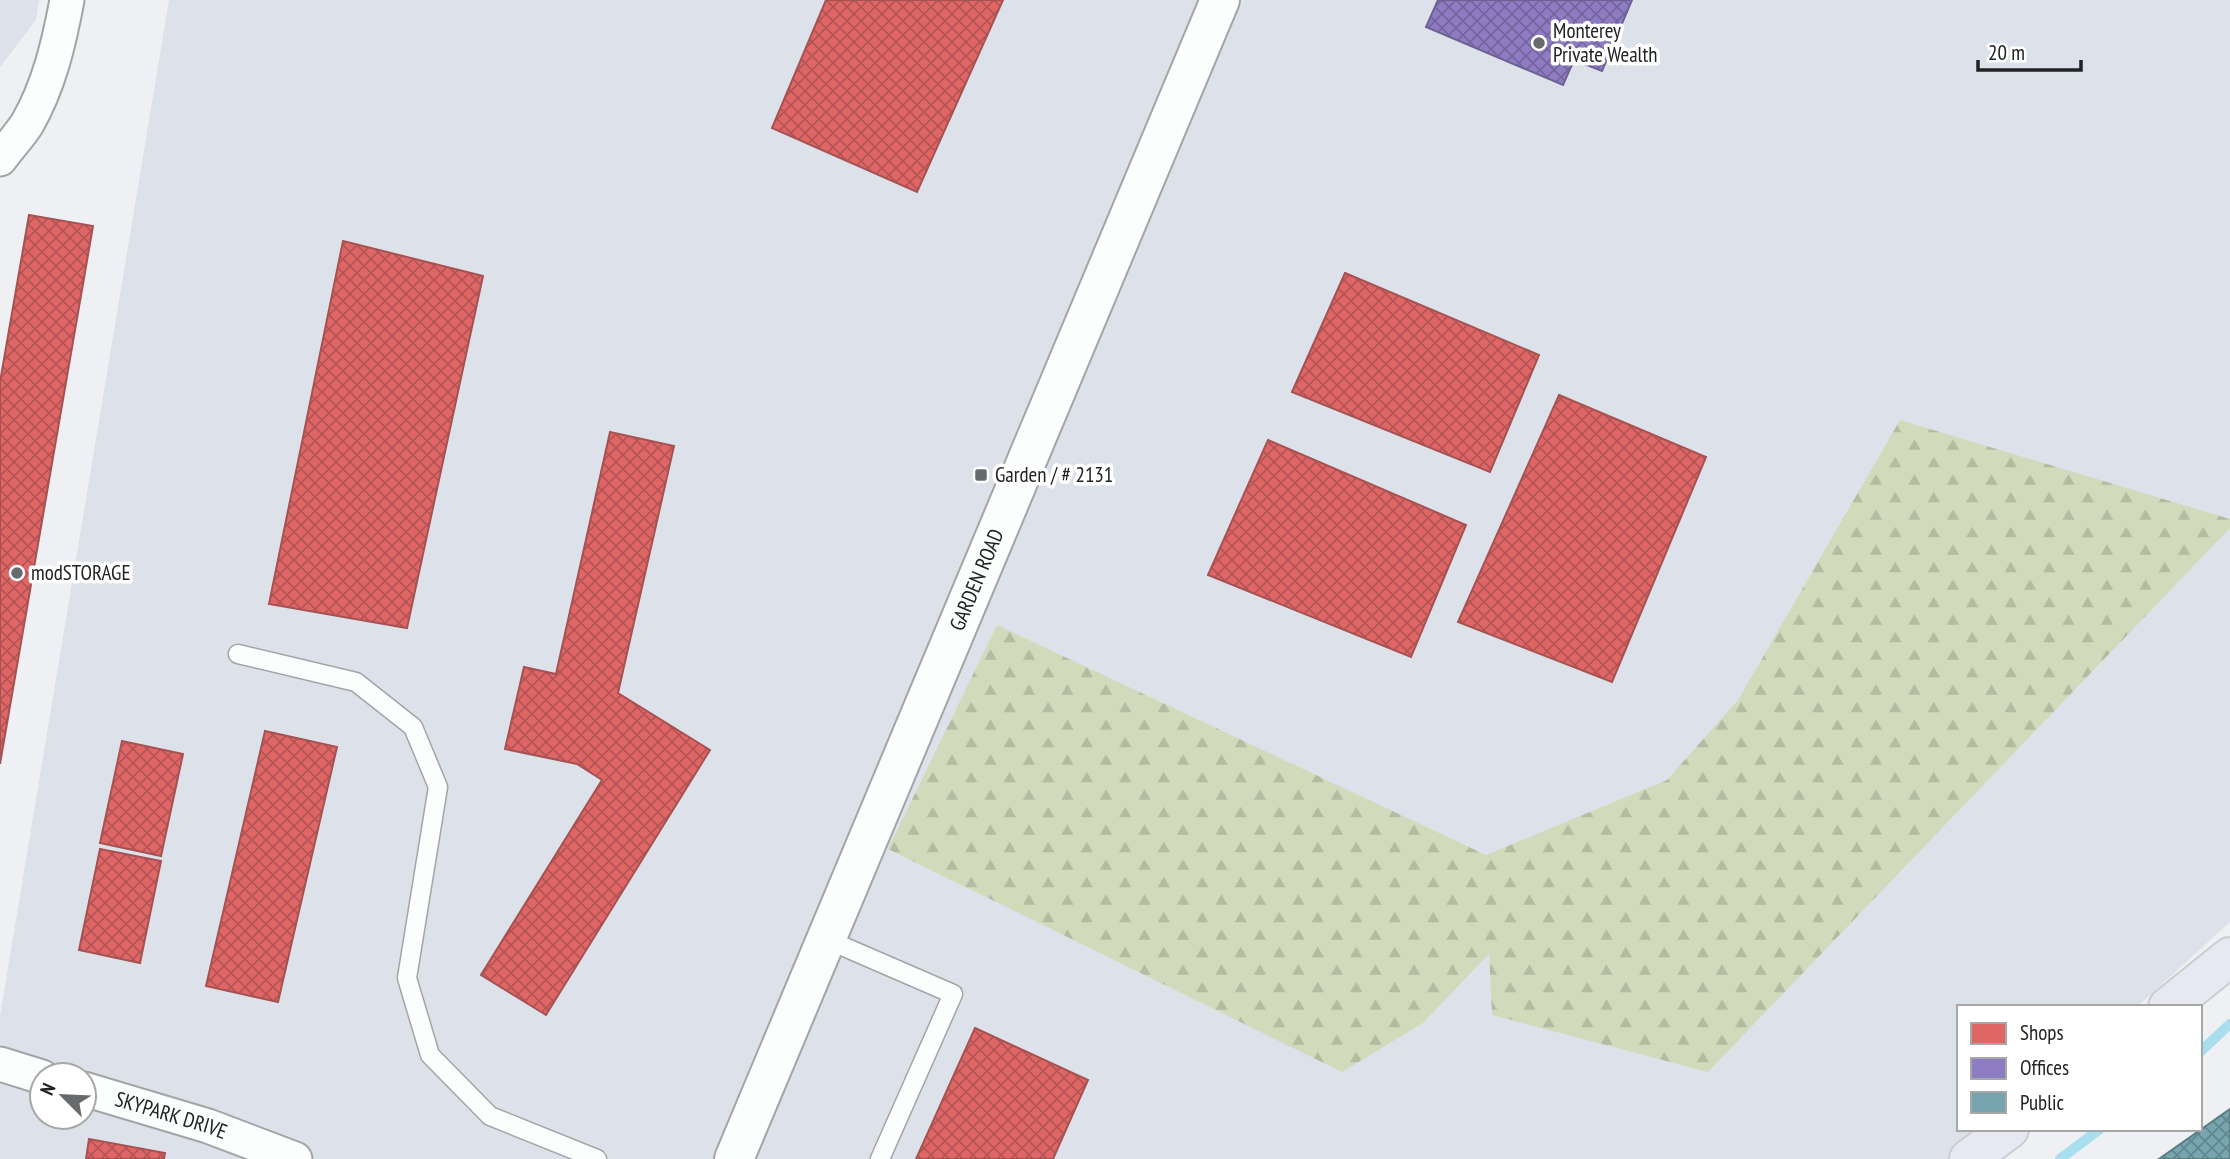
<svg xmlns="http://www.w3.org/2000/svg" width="2230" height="1159" font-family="'PT Sans Narrow',sans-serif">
	<defs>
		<pattern id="forest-firs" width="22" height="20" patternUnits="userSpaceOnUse" patternTransform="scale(1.75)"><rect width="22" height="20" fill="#d1dbbb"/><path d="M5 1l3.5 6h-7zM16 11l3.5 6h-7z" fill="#b3bca1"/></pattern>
		<pattern id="shops-cross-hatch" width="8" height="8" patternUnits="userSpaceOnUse" patternTransform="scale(1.75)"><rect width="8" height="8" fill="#e06666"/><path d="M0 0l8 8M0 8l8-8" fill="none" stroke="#b55454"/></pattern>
		<pattern id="offices-cross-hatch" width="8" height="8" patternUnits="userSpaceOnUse" patternTransform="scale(1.75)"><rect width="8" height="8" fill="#8e7cc3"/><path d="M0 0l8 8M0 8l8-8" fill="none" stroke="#74659e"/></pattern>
		<pattern id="public-cross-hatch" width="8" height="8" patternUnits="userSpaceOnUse" patternTransform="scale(1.75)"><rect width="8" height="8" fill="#76a5af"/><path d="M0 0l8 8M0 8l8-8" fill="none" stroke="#60868e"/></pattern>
	</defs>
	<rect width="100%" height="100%" fill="#eef0f3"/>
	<path fill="#dde2ea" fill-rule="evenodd" d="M 0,0 L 39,0 L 36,20 L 0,67 Z
		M 169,0 L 2230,0 L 2230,922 L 2137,1007 L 1959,1007 L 1959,1129 L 1999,1129 L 1955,1159 L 0,1159 L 0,1016 ZM 42,1075 L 84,1075 L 84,1117 L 42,1117 Z"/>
	<path fill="url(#forest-firs)" d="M 1900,420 L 2230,519 L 2230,528 L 1708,1072 L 1492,1015 L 1489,954 L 1423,1023 L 1342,1072 L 888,849 L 997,625 L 1486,855 L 1667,780 L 1738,700 Z"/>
	<path fill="url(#shops-cross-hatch)" stroke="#a65252" stroke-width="2" d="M 826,0 L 1003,0 L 917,192 L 772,128 Z
		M 29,215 L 93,226 L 0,764 L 0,382 Z
		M 343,241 L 483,276 L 407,628 L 269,604 Z
		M 1345,273 L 1539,355 L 1490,472 L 1292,392 Z
		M 1559,395 L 1706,457 L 1612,682 L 1458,622 Z
		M 610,432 L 674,446 L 618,693 L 710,750 L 546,1015 L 481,975 L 602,780 L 577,764 L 505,749 L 524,667 L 556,674 Z
		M 1268,440 L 1466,525 L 1411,657 L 1208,575 Z
		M 265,731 L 337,747 L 278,1002 L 206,986 Z
		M 122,741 L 183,754 L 161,856 L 100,843 Z
		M 100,849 L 161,861 L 140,963 L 79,950 Z
		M 975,1028 L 1088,1080 L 1053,1159 L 916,1159 Z
		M 89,1139 L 165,1153 L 164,1159 L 86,1159 Z"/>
	<path fill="url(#offices-cross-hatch)" stroke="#6d6193" stroke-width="2" d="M 1438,0 L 1632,0 L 1602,71 L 1574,60 L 1563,85 L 1426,27 Z"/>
	<path fill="url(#public-cross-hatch)" stroke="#5c7e85" stroke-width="2" d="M 2230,1109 L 2230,1159 L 2159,1159 Z"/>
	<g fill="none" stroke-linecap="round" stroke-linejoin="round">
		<path stroke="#a9deee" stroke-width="10" d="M 2200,1052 L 2230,1024
			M 2060,1159 L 2100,1129"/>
		<g stroke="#a3a4a6" stroke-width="21">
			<path id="service" d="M 238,654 L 356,682 L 413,727 L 438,787 L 407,978 L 430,1055 L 490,1116 L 597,1159
				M 826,939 L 953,994 L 880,1159"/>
		</g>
		<g stroke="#a3a4a6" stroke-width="37">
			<g id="minor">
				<path d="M 0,159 C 9,147 19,136 27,124 C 49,86 59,43 67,0"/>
				<path d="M 0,1064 L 42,1077"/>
				<path id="s1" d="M 84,1089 L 208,1126 L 295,1159"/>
			</g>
		</g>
		<g stroke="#a3a4a6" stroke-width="42">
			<g id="tertiary">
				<path id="s2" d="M 734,1159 L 1220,0"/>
			</g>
		</g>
		<g stroke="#cccdcf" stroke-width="42">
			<path id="trunk" d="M 2168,1007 L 2230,957
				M 1969,1159 L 2009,1129"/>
		</g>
		<use href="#service" stroke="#fcfdfd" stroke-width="18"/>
		<use href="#minor" stroke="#fcfdfd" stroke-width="33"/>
		<use href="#tertiary" stroke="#fcfdfd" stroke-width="38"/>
		<use href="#trunk" stroke="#e8e8f2" stroke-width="38"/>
	</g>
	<g fill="#686a6c" stroke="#fff" stroke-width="2.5">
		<circle cx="1539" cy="43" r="7"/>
		<rect x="974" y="468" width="14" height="14" rx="3.5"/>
		<circle cx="17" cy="573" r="7"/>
	</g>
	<g text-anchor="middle" stroke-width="7" stroke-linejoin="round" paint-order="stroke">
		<g font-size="21" fill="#202224" stroke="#fff" text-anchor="start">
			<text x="1553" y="38">Monterey<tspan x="1553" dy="24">Private Wealth</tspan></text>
			<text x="995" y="482">Garden / # 2131</text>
			<text x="31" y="580">modSTORAGE</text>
		</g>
		<g font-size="21" fill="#202224" stroke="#fff">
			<text dy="7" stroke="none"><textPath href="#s2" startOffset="628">GARDEN ROAD</textPath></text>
			<text dy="7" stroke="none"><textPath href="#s1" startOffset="91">SKYPARK DRIVE</textPath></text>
		</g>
	</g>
	<rect x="1957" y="1005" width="245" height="126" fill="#ffffff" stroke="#a6a7a7" stroke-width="2"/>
	<rect x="1971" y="1023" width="35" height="21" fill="#e06666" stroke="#a6a7a7" stroke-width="2"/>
	<text x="2020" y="1040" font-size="21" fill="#202224">Shops</text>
	<rect x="1971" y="1058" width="35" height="21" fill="#8e7cc3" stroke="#a6a7a7" stroke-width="2"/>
	<text x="2020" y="1075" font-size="21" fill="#202224">Offices</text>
	<rect x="1971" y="1092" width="35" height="21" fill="#76a5af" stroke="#a6a7a7" stroke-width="2"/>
	<text x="2020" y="1110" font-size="21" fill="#202224">Public</text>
	<g transform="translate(63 1096) rotate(294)"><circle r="33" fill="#ffffff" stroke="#a6a7a7" stroke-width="2"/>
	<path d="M0-5L12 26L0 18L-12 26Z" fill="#686a6c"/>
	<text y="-10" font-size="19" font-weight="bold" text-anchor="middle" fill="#202224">N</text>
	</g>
	<path d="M1978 60v10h103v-10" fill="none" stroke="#202224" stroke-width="3.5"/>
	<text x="1988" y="60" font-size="21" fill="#202224" stroke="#ffffff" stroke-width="5" paint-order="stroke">20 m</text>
</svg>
